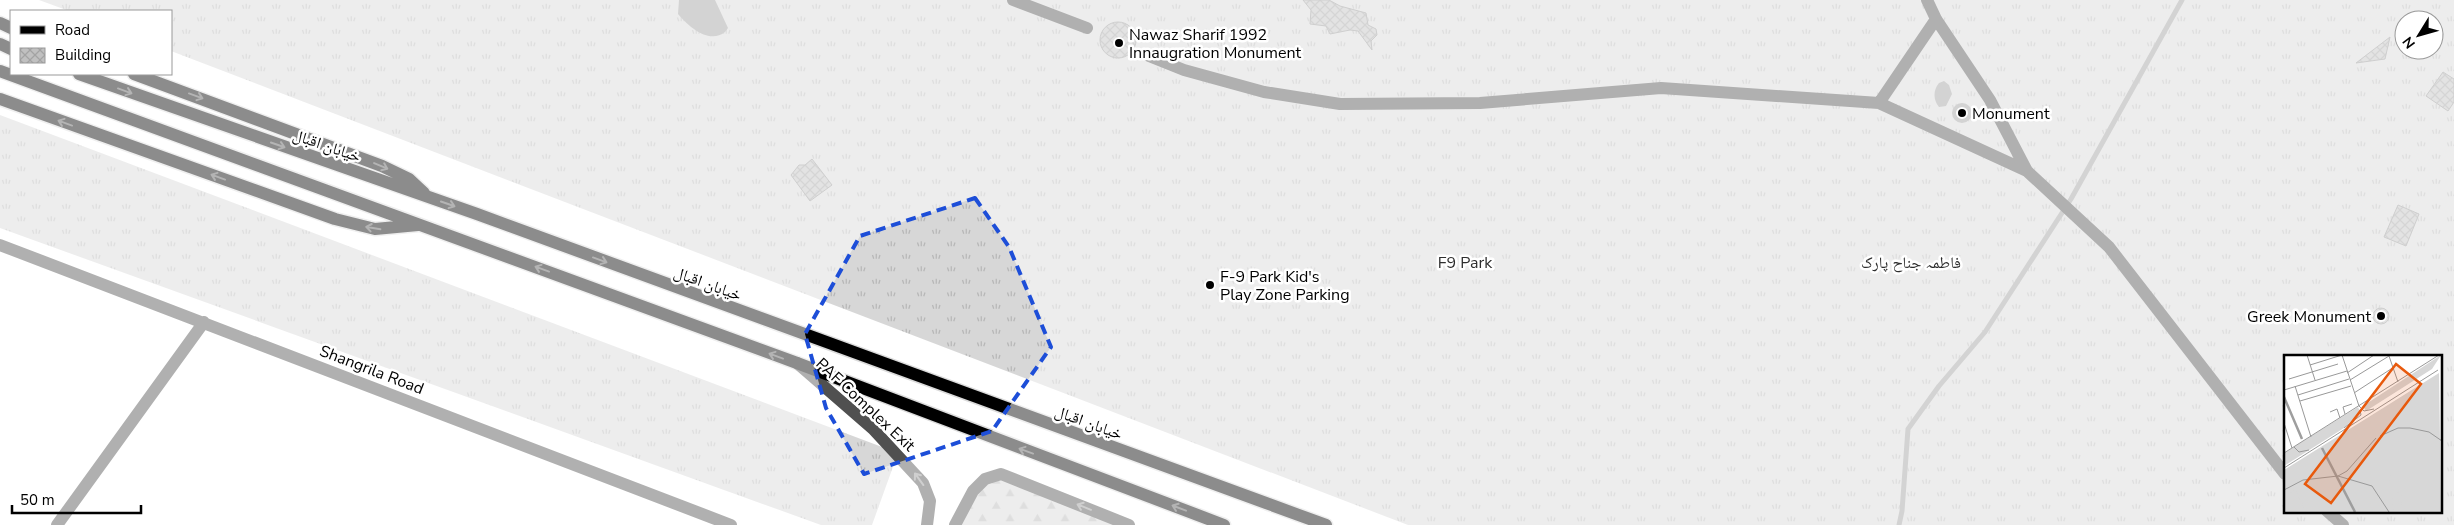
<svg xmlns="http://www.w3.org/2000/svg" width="2454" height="525" font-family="'Nunito Sans','Noto Naskh Arabic',sans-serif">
	<defs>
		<pattern id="grass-tufts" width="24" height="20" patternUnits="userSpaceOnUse" patternTransform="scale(1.25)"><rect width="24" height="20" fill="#d7d7d7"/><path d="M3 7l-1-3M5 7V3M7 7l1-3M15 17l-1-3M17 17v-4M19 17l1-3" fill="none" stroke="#b7b7b7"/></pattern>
		<pattern id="forest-firs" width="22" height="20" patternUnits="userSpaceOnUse" patternTransform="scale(1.25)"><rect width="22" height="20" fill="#d7d7d7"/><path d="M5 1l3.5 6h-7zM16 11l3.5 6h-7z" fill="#b7b7b7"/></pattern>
		<pattern id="building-cross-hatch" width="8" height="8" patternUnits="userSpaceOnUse" patternTransform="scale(1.25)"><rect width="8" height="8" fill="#c0c0c0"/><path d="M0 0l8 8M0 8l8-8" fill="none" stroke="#a3a3a3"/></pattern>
	</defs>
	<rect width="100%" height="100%" fill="#fff"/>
	<path fill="url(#grass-tufts)" fill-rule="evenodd" d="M 39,0 L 2454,0 L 2454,525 L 1408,525 L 171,51 L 171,11 L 69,11 ZM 2404,20 L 2434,20 L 2434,50 L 2404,50 ZM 2285,356 L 2440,356 L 2440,511 L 2285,511 Z
		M 0,115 L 898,453 L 872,525 L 821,525 L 0,228 Z"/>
	<path fill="url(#forest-firs)" d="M 1001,474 L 1129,525 L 955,525 L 973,491 Z"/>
	<path fill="#9e9e9e" d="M 679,0 L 715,0 L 728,28 L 725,32 C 709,45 688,26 678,14 Z
		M 1944,81 L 1949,85 L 1952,94 L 1946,106 L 1939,107 C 1933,100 1933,90 1939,83 Z
		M1952 113a10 10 0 1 1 20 0a10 10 0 1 1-20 0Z"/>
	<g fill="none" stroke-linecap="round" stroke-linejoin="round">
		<path stroke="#9e9e9e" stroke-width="5" d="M 1899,525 L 1902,511 L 1908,429 L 1939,386 L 1985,332 L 2071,199 L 2182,0"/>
	</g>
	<path fill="url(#building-cross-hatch)" stroke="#949494" d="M 1303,0 L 1329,0 L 1340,6 L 1366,13 L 1368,25 L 1376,29 L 1377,35 L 1371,41 L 1372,50 L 1358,31 L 1350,30 L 1330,34 L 1326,26 L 1310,24 L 1311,10 Z
		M1100 40a18 18 0 1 1 36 0a18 18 0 1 1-36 0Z
		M 2390,37 L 2385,59 L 2356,63 Z
		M 2443,72 L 2454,79 L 2454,102 L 2448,111 L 2426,96 Z
		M 812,159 L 832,185 L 810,201 L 791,175 L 799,165 L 805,165 Z
		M 2398,205 L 2419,214 L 2406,246 L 2384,237 Z
		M2373 316a8 8 0 1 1 16 0a8 8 0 1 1-16 0Z"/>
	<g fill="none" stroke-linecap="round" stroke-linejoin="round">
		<g stroke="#dbdbdb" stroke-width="15">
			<path id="major" d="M 0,23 L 11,28
				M 0,44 L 11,49
				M 0,71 L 797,363 L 1224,525
				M 79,74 L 477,214 L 1326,525
				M 134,74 L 382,166 L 409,179 L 424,193
				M 0,99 L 335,219 L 375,229 L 418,225"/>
		</g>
		<path stroke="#505050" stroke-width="12" d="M 1013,0 L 1087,28
			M 1927,0 L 1936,19 L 1990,100 L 2027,171
			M 1149,56 L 1184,70 L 1264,92 L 1340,104 L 1480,103 L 1661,88 L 1879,103 L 2027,171 L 2109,247 L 2285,474
			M 1879,103 L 1936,19
			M 0,245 L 731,525
			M 797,363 L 873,429 L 923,483 L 930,501 L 927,525
			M 2327,511 L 2343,525
			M 57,525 L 204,322
			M 955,525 L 973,491 L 985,479 L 1001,474 L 1129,525"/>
		<use href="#major" stroke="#000" stroke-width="12"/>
	</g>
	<defs><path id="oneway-shaft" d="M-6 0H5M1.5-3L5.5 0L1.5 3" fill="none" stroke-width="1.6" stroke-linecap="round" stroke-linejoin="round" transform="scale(1.25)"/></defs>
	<g stroke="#595959">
		<use href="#oneway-shaft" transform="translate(125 91) rotate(20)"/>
		<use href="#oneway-shaft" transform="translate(196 96) rotate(20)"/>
		<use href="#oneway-shaft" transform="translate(65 123) rotate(-160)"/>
		<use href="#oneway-shaft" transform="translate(278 145) rotate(19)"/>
		<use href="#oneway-shaft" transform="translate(381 166) rotate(23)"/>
		<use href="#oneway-shaft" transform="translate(218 177) rotate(-160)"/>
		<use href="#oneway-shaft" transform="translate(448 204) rotate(19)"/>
		<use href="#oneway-shaft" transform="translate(373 228) rotate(-171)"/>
		<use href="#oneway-shaft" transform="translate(600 260) rotate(20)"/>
		<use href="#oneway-shaft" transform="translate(542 269) rotate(-160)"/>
		<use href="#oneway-shaft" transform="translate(776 356) rotate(-160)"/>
		<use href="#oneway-shaft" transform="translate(1026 451) rotate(-160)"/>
		<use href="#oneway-shaft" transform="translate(1179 508) rotate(-159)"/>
	</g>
	<g stroke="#969696">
		<use href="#oneway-shaft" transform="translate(919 479) rotate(-126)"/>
		<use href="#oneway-shaft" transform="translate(1084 507) rotate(-158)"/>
	</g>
	<path d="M0 0H2454V525H0ZM 975,198 L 1009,247 L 1051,347 L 992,431 L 864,474 L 826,408 L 805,334 L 860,236 Z" fill="#fff" fill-opacity=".55" fill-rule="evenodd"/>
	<path fill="none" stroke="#1d4ed8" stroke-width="4" stroke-dasharray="10 6" stroke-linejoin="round" d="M 975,198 L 1009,247 L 1051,347 L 992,431 L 864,474 L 826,408 L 805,334 L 860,236 Z"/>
	<g fill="#000" stroke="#fff" stroke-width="2">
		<circle cx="1119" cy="43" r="5"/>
		<circle cx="1962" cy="113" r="5"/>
		<circle cx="1210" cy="285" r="5"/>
		<circle cx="2381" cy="316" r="5"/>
	</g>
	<g text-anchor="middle" stroke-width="5" stroke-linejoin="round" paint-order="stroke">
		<g font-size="16" fill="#000" stroke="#fff" text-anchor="start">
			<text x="1129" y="40">Nawaz Sharif 1992<tspan x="1129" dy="18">Innaugration Monument</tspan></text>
			<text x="1972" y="119">Monument</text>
			<text x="1220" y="282">F-9 Park Kid's<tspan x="1220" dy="18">Play Zone Parking</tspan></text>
			<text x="2371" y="322" text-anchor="end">Greek Monument</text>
		</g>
		<g font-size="16" fill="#000" stroke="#fff">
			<text transform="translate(327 145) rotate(19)" y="6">خیابان اقبال</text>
			<text transform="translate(708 283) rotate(20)" y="6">خیابان اقبال</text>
			<text transform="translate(372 369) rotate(21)" y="6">Shangrila Road</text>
			<text transform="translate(866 404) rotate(43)" y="6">PAF Complex Exit</text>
			<text transform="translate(1089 422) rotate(20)" y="6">خیابان اقبال</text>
		</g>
		<g font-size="16" fill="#2e2e2e" stroke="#fff">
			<text x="1465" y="268">F9 Park</text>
			<text x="1911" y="268">فاطمہ جناح پارک</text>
		</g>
	</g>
	<g transform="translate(2284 355)">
		<rect width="158" height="158" fill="#fff"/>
		<path d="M 157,0 L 148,14 L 82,56 L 79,51 ZM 155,18 L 157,157 L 0,157 L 0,115 Z" fill="#d7d7d7"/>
		<path d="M 74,52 L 77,58 L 60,73 L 0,111 L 0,98 ZM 11,134 L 22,157 L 0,157 L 0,143 Z" fill="#d7d7d7"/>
		<path d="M 107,120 L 119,126 L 121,130 L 105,130 Z" fill="#d7d7d7"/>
		<path d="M 111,137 L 117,138 L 118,149 L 117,153 L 110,155 L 108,145 Z" fill="#d7d7d7"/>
		<path fill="none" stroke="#9e9e9e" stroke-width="2.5" d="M 0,42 L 18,84M 38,93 L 71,157"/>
		<path fill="none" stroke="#999" stroke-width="1" d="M 23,0 L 31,25M 58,0 L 75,51 L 80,56 L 90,54M 105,1 L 114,27M 26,10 L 58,0M 63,18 L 90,0M 5,24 L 54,9M 66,25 L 105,1M 11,31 L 27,82M 0,35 L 63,16M 70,38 L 110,12M 14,40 L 65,24M 16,46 L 67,31M 46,57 L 53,54 L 56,63M 61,59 L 59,52 L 68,49M 0,68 L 8,93M 60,73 L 77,60 L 76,55M 96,81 L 114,73 L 126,73 L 145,77 L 158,86M 10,92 L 15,97 L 25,95M 0,98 L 155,0M 0,113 L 154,15M 54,121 L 88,131 L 105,157M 0,135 L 19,125 L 54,121 L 63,116 L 92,83"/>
		<path fill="#e8590c" fill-opacity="0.15" stroke="#e8590c" stroke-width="2.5" d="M 112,9 L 137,29 L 47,148 L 21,129 Z"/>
		<rect width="158" height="158" fill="none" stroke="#000" stroke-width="2.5"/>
	</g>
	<rect x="10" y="10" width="162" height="65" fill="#ffffff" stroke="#999999"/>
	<rect x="20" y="26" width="25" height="8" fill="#000000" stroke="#999999"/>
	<text x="55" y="35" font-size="15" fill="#000000">Road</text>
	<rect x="20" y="48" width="25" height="15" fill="url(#building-cross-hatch)" stroke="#999999"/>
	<text x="55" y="60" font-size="15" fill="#000000">Building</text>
	<g transform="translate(2419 35) rotate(233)"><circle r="24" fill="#ffffff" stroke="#999999"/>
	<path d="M0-4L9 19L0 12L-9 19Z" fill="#000000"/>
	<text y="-8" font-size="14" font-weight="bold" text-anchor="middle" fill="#000000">N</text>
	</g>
	<path d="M12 505v8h129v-8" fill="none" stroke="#000000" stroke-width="2.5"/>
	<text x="20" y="505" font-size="15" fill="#000000" stroke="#ffffff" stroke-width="4" paint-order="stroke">50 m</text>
</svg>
